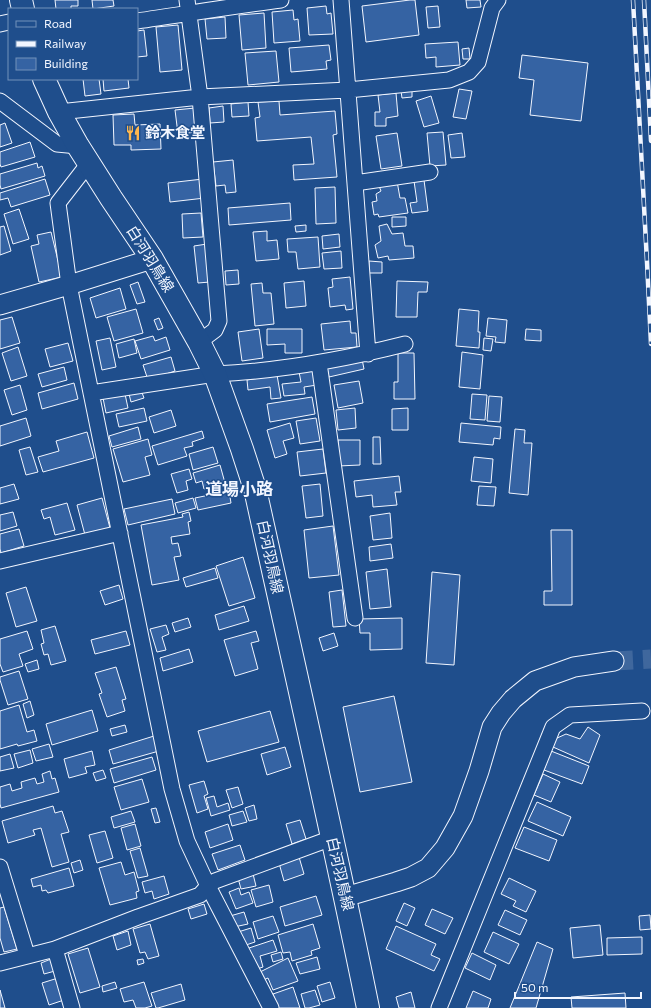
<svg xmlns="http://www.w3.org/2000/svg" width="651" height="1008" font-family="Commissioner,'Noto Sans JP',sans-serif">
	<rect width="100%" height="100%" fill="#1f4e8c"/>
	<path fill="#3563a3" stroke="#f2f6ff" d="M 55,0 L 78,0 L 78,6 L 71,6 L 71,9 L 56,9 Z
		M 92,0 L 113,0 L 114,6 L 93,9 Z
		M 410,0 L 415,0 L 419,35 L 366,42 L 362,6 Z
		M 466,0 L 480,0 L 481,7 L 467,8 Z
		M 326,6 L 327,14 L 331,13 L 333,34 L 309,35 L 307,8 Z
		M 438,6 L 440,27 L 428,28 L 426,7 Z
		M 293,10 L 294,20 L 298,19 L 300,41 L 274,43 L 272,12 Z
		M 264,13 L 266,48 L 242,50 L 239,15 Z
		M 225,17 L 226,38 L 207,39 L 205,19 Z
		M 178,25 L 182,70 L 160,72 L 156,27 Z
		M 144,30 L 147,56 L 137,57 L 137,31 Z
		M 458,42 L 460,65 L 436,67 L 436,57 L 426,58 L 425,44 Z
		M 329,45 L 331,60 L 326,61 L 327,69 L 291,72 L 289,48 Z
		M 469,48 L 470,59 L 463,59 L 462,49 Z
		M 276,51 L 279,82 L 248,85 L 245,53 Z
		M 522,55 L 588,63 L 581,121 L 530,115 L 534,80 L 519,78 Z
		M 83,79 L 99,79 L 101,94 L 85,96 Z
		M 103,79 L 128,79 L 129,88 L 104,91 Z
		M 459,89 L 472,91 L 466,119 L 453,117 Z
		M 412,90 L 412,97 L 402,98 L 401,91 Z
		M 396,93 L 398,116 L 386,118 L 386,126 L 375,126 L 375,112 L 380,112 L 378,95 Z
		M 431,96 L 439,123 L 424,127 L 416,101 Z
		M 279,101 L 280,115 L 335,111 L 337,134 L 333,135 L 337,177 L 294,180 L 293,165 L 314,164 L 311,137 L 257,141 L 255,118 L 260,117 L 258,102 Z
		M 248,102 L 249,116 L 232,117 L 231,104 Z
		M 223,106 L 224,122 L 210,123 L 209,108 Z
		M 195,108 L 197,132 L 178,134 L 175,110 Z
		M 134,114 L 135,125 L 160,124 L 161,149 L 131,150 L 131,145 L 114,145 L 113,115 Z
		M 5,123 L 12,143 L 0,147 L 0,125 Z
		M 443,132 L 446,165 L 430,166 L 427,133 Z
		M 397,133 L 402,166 L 381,169 L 376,136 Z
		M 462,133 L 465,157 L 451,158 L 448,135 Z
		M 30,142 L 35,157 L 1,167 L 0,164 L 0,152 Z
		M 233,160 L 236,192 L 226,193 L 225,185 L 216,186 L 213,162 Z
		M 37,163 L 38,168 L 42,166 L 45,176 L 1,189 L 0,185 L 0,174 Z
		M 45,179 L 50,195 L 11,207 L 8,198 L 0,200 L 0,193 Z
		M 203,179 L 205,198 L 170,202 L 168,183 Z
		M 424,180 L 428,211 L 412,213 L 410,203 L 417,202 L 414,181 Z
		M 397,181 L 400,198 L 405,198 L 408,213 L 379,217 L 378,214 L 374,215 L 372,202 L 377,201 L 376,194 L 381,191 L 379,186 Z
		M 335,187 L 336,223 L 316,224 L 315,188 Z
		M 290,203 L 291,220 L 229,225 L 228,208 Z
		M 19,209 L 29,239 L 13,244 L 4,214 Z
		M 201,213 L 203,237 L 183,238 L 182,214 Z
		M 392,217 L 406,217 L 406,226 L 392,227 Z
		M 387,224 L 392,234 L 403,233 L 405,246 L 413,246 L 414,258 L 389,260 L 388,256 L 378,258 L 375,245 L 381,241 L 379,226 Z
		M 306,225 L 306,231 L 296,232 L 295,226 Z
		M 4,226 L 11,251 L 0,255 L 0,227 Z
		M 267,231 L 267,241 L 277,240 L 279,259 L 256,261 L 253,232 Z
		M 51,232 L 62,277 L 39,282 L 31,246 L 39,244 L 37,235 Z
		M 339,234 L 340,247 L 323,249 L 322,236 Z
		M 318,237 L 320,267 L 298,269 L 296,252 L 288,252 L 287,239 Z
		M 207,244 L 210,282 L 198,283 L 194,246 Z
		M 341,251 L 342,268 L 324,269 L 322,253 Z
		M 369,261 L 382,262 L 382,273 L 369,273 Z
		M 238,270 L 239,284 L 226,285 L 225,271 Z
		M 350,277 L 353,309 L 346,310 L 345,305 L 330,307 L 328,288 L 333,287 L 332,279 Z
		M 304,281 L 306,306 L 286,308 L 284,283 Z
		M 397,281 L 428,282 L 427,292 L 418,292 L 417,317 L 396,317 Z
		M 138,282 L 145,302 L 137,304 L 130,285 Z
		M 262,283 L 263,293 L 271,293 L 274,324 L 255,326 L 251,284 Z
		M 120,288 L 126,309 L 96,318 L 90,298 Z
		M 136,309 L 143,333 L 114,341 L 107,317 Z
		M 459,309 L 479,311 L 478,332 L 480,332 L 479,348 L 456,346 Z
		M 12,317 L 20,343 L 0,349 L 0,320 Z
		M 159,318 L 163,328 L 158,330 L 154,320 Z
		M 488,318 L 507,320 L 505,343 L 495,342 L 496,337 L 486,336 Z
		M 350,321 L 351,333 L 356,333 L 357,347 L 324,350 L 321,324 Z
		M 259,329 L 263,358 L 242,361 L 238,332 Z
		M 267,329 L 302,329 L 302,353 L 285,353 L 285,344 L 267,345 Z
		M 526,329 L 541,330 L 541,341 L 525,340 Z
		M 153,336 L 155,341 L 166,337 L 170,350 L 141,359 L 135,341 Z
		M 110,338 L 116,367 L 102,370 L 96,341 Z
		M 484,338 L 493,339 L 491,351 L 483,350 Z
		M 134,339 L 137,353 L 119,358 L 116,344 Z
		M 68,343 L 73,361 L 50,367 L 45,349 Z
		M 18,347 L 27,376 L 11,381 L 2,353 Z
		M 462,352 L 483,355 L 480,389 L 459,387 Z
		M 398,353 L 414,353 L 415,399 L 394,399 L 394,382 L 398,382 Z
		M 171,357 L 175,371 L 148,380 L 143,365 Z
		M 362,359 L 364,369 L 329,377 L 327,368 Z
		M 64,367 L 67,380 L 42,387 L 38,374 Z
		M 315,370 L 317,385 L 304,387 L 305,394 L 284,396 L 282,384 L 301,382 L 299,372 Z
		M 277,375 L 281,398 L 271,399 L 270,387 L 248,390 L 247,380 Z
		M 359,381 L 363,403 L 338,408 L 334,385 Z
		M 74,383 L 78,399 L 42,409 L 38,393 Z
		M 20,385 L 27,410 L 12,415 L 4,390 Z
		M 141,390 L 144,398 L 131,402 L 129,394 Z
		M 125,394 L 128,408 L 106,413 L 103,398 Z
		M 472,394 L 487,395 L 485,420 L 470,419 Z
		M 489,396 L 502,397 L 500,422 L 487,421 Z
		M 312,397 L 315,414 L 270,422 L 267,404 Z
		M 144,408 L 147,421 L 119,427 L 116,414 Z
		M 355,408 L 356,428 L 338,430 L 336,410 Z
		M 408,408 L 408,430 L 392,430 L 392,409 Z
		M 171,410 L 176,426 L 154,433 L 149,417 Z
		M 26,418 L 31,436 L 0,446 L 0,426 Z
		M 316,418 L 320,441 L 300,444 L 296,421 Z
		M 290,423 L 294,438 L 283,441 L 287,454 L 275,458 L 267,430 Z
		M 461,423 L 501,427 L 500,439 L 494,438 L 493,445 L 459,442 Z
		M 138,427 L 141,439 L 112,447 L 109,436 Z
		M 515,429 L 525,430 L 524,443 L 532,443 L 528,495 L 509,493 Z
		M 202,431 L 204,438 L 192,442 L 193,446 L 184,448 L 187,456 L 158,465 L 152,446 Z
		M 87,432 L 94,458 L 43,472 L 38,457 L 59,451 L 56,441 Z
		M 373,437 L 380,437 L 381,464 L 373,464 Z
		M 148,439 L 152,455 L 145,457 L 150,475 L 123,482 L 113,449 Z
		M 338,440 L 360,440 L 360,465 L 338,466 Z
		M 30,447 L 38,472 L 26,475 L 19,450 Z
		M 213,447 L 218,463 L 193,470 L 189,454 Z
		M 323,449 L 326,473 L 300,476 L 297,452 Z
		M 474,457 L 493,459 L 491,483 L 471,481 Z
		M 220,465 L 225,483 L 204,489 L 202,481 L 196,483 L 193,473 Z
		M 189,469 L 192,479 L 186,481 L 188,490 L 177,493 L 171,474 Z
		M 399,476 L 401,492 L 395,492 L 397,505 L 373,507 L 372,495 L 356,497 L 354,481 Z
		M 14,484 L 19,499 L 0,504 L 0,488 Z
		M 320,484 L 323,516 L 306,518 L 302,486 Z
		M 479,486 L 496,487 L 494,506 L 477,505 Z
		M 229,491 L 231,503 L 198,510 L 195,498 Z
		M 102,498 L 110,528 L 85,535 L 77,505 Z
		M 193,498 L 196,508 L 178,513 L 175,503 Z
		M 172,499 L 175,514 L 128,525 L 124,509 Z
		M 67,503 L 75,530 L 55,535 L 50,517 L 44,519 L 41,510 Z
		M 13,512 L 17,526 L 0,531 L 0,515 Z
		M 189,512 L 191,521 L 188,522 L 190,534 L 171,537 L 172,544 L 178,543 L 181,556 L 174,557 L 179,580 L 152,585 L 141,525 L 183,517 L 182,514 Z
		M 390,513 L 392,538 L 373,540 L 370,516 Z
		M 333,526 L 339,575 L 309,578 L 304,530 Z
		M 19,529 L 24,546 L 1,553 L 0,549 L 0,534 Z
		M 551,530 L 572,530 L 572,605 L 544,605 L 544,591 L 552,591 Z
		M 391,544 L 393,558 L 370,561 L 369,547 Z
		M 243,557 L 255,598 L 229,606 L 216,566 Z
		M 215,568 L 218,578 L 186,587 L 183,578 Z
		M 387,569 L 391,607 L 370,609 L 366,572 Z
		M 432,572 L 460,575 L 454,665 L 426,663 Z
		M 119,585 L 123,599 L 105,605 L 100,591 Z
		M 26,587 L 37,621 L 16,627 L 6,593 Z
		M 342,590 L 346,626 L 333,627 L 329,592 Z
		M 244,606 L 249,621 L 219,630 L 215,615 Z
		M 188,618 L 191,627 L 175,632 L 172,623 Z
		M 402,618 L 402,649 L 370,650 L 370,633 L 360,633 L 359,619 Z
		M 166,625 L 169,634 L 162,637 L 166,650 L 157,652 L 150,629 Z
		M 55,626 L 66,661 L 51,665 L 48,654 L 44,655 L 41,644 L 44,643 L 41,630 Z
		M 27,631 L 33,649 L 19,654 L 23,666 L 3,672 L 0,664 L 0,639 Z
		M 126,631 L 130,645 L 95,654 L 91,640 Z
		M 256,631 L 259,641 L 251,643 L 258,669 L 235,676 L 224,640 Z
		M 334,633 L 338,646 L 323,651 L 319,638 Z
		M 189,649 L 193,662 L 163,671 L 160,658 Z
		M 37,660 L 39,669 L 28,672 L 25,664 Z
		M 116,667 L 126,699 L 122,700 L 125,711 L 107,717 L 99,694 L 102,693 L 95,673 Z
		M 19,671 L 28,699 L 8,705 L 0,680 L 0,677 Z
		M 394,696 L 412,782 L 360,792 L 343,707 Z
		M 30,701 L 34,715 L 27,718 L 23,704 Z
		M 19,705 L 27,732 L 34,730 L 37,741 L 18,746 L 17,744 L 0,749 L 0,711 Z
		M 92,710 L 98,731 L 52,745 L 46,724 Z
		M 270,711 L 279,742 L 207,762 L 198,731 Z
		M 125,725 L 127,732 L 112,736 L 110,729 Z
		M 588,727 L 600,735 L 589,763 L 553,747 L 555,739 L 566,734 L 580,739 Z
		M 154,736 L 159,751 L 113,764 L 109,750 Z
		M 49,744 L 53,757 L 36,761 L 32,749 Z
		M 285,747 L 291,767 L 267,775 L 261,754 Z
		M 30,750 L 33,763 L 18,768 L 14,754 Z
		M 92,751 L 95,765 L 85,767 L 87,773 L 69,778 L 64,759 Z
		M 551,751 L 589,766 L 582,784 L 544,770 Z
		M 10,754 L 14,768 L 0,771 L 0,757 Z
		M 152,757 L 156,770 L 114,783 L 110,769 Z
		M 103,770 L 106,778 L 96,781 L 93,773 Z
		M 50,771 L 52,779 L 55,778 L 59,792 L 1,808 L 0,804 L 0,787 L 10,784 L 12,791 L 22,788 L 21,782 L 35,778 L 37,784 L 44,782 L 42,774 Z
		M 543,774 L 560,782 L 551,802 L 534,795 Z
		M 142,779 L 149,802 L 121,810 L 114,787 Z
		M 204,781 L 208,794 L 204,796 L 208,809 L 197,813 L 189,785 Z
		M 238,787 L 243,804 L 232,808 L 226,790 Z
		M 214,796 L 217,807 L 228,803 L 230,810 L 211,816 L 206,798 Z
		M 537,802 L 571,817 L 563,836 L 528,821 Z
		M 254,805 L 257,819 L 249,821 L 245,808 Z
		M 53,806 L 55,813 L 62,811 L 69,832 L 61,834 L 69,862 L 52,867 L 41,828 L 33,830 L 35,835 L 8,843 L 2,821 Z
		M 156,808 L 160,822 L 155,823 L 151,809 Z
		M 131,811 L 135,822 L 114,828 L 111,817 Z
		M 243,811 L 247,822 L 232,826 L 229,815 Z
		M 300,820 L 306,839 L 292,844 L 286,824 Z
		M 135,824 L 141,846 L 127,850 L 121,828 Z
		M 228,824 L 233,840 L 210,848 L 205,832 Z
		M 524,827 L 557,840 L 549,861 L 515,848 Z
		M 105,831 L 113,858 L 97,863 L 89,835 Z
		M 240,845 L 245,860 L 218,870 L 212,854 Z
		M 140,848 L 148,876 L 138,878 L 130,851 Z
		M 299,857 L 304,874 L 284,881 L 279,863 Z
		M 80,860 L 83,870 L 74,873 L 71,863 Z
		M 121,862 L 125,875 L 134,872 L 139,891 L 136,892 L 137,898 L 110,905 L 99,868 Z
		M 69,868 L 74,886 L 48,893 L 46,890 L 42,891 L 41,885 L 33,887 L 31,879 Z
		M 253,874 L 256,886 L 241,889 L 238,878 Z
		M 164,876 L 169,894 L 154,899 L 152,891 L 145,893 L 142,882 Z
		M 509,878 L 536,891 L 526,912 L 513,906 L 516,901 L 501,894 Z
		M 269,885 L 273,902 L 256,907 L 251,890 Z
		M 239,888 L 241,895 L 249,892 L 253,903 L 236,909 L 229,892 Z
		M 316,896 L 322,915 L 285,926 L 280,907 Z
		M 404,903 L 415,908 L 407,926 L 396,921 Z
		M 204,904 L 207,914 L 191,919 L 188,909 Z
		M 4,907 L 17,949 L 4,952 L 0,938 L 0,908 Z
		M 432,909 L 453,918 L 445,934 L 425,925 Z
		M 505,910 L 527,920 L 520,935 L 498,925 Z
		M 244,912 L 248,924 L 234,927 L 230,916 Z
		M 650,915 L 651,929 L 640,930 L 639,916 Z
		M 273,916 L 279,932 L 258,939 L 253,922 Z
		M 150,924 L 159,956 L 148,959 L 145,952 L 140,953 L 133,929 Z
		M 313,924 L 320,948 L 311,951 L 312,955 L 292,961 L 290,952 L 283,953 L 278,935 Z
		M 600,925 L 603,955 L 573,958 L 570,928 Z
		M 396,926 L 436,944 L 431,955 L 440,959 L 434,971 L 386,949 Z
		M 251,928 L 255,942 L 243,946 L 238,932 Z
		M 128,931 L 131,945 L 117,950 L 113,936 Z
		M 493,932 L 519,944 L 509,964 L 484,952 Z
		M 642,937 L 642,954 L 607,955 L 607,938 Z
		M 273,940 L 277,951 L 260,956 L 263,967 L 254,970 L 246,949 Z
		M 537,942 L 553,949 L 536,1008 L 510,1008 Z
		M 88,948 L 100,987 L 80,993 L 68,954 Z
		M 281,952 L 283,959 L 273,962 L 271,955 Z
		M 472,953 L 496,965 L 490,980 L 465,968 Z
		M 317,957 L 320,969 L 300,974 L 296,963 Z
		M 288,958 L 298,981 L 273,990 L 268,978 L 261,981 L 258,973 Z
		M 51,959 L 55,971 L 44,974 L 41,963 Z
		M 143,959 L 144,963 L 138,965 L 137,960 Z
		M 58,978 L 64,1000 L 49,1005 L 42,983 Z
		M 115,982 L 117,988 L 103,992 L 102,986 Z
		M 144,982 L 152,1006 L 145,1008 L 136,1008 L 133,1000 L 124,1002 L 120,989 Z
		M 330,982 L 335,998 L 322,1002 L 317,986 Z
		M 181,984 L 185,1000 L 158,1008 L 156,1008 L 151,993 Z
		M 293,987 L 300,1008 L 278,1008 L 273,994 Z
		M 0,990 L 5,1008 L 0,1008 Z
		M 315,990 L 320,1005 L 309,1008 L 305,1008 L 301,994 Z
		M 473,991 L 491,999 L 488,1008 L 466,1008 Z
		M 411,992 L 415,1008 L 399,1008 L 396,997 Z
		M 625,993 L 626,1008 L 572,1008 L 571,997 Z"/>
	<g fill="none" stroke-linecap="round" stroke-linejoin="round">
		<path stroke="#3f679d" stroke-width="19" stroke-dasharray="19 10" stroke-linecap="butt" d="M 614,661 L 651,659"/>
		<g stroke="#f2f6ff" stroke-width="17">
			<path id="minor" d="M 187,0 L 200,97 L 219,321 L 215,330 L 199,342
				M 341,0 L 368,354
				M 137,21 C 185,14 233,6 281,0
				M 0,24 L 9,22
				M 0,101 L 57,144 L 78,146
				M 59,112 L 200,97 L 348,90 L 449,80 L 469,72 L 478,62 L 492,8 L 498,0
				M 89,163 L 58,203 L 69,285 L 172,789 L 187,841 L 208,886 L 271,1008
				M 355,183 L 430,172
				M 319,363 L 355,618
				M 91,393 L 215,374 C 279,371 342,360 405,344
				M 0,561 L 120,533
				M 0,867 L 27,955
				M 55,949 L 72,1008
				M 0,963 L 55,949 L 138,917 L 200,895 L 208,886 L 215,881 L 332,838
				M 439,1008 L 553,727 L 570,715 L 642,711"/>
		</g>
		<g stroke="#f2f6ff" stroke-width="21">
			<path id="tertiary" d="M 0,305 L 69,285 L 152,259
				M 345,897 L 396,882 L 411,877 L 428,868 L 445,848 L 463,816 L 479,771 L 492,727 L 501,713 L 513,699 L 535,681 L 574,667 L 614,661"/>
		</g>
		<g stroke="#f2f6ff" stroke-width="24">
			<path id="primary" d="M 21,0 L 23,9
				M 44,79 L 59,112 L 78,146 L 111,198 L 152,259 L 199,342 L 215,374 L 242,449 L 255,489 C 293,662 333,835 368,1008"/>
		</g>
		<use href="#minor" stroke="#1f4e8c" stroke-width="15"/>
		<use href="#tertiary" stroke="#1f4e8c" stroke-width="19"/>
		<use href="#primary" stroke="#1f4e8c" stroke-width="22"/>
		<g stroke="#f2f6ff" stroke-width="4.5">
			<path id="rail" d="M 633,0 L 647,262 L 651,344
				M 644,0 L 651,141"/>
		</g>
		<use href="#rail" stroke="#1f4e8c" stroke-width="3" stroke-dasharray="9" stroke-linecap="butt"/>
	</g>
	<defs>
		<g id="restaurant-bare" transform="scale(1.2)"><path d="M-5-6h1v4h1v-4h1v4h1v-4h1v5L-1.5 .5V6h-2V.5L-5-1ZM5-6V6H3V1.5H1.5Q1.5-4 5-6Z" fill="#ffb74d" stroke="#1f4e8c" stroke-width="2.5" paint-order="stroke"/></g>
	</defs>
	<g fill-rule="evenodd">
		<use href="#restaurant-bare" x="133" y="133"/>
	</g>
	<g text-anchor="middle" stroke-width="3" stroke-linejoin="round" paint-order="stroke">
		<g font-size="15" font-weight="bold" fill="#f2f6ff" stroke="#1f4e8c" text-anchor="start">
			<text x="145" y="138">鈴木食堂</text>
		</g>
		<g font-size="15" fill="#f2f6ff" stroke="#1f4e8c">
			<text transform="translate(150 259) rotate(58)" y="5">白河羽鳥線</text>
			<text transform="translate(270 557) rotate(78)" y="5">白河羽鳥線</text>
			<text transform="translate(340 874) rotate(77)" y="5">白河羽鳥線</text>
		</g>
		<g font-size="17" font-weight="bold" fill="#f2f6ff" stroke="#1f4e8c">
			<text x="239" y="495">道場小路</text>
		</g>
	</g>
	<rect x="8" y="8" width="130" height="72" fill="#1f4e8c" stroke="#7391ba"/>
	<rect x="16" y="21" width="20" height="6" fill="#1f4e8c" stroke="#7391ba"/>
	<text x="44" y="28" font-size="12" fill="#f2f6ff">Road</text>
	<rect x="16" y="41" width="20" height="6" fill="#f2f6ff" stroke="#7391ba"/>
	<text x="44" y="48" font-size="12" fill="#f2f6ff">Railway</text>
	<rect x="16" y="58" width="20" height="12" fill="#3563a3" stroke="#7391ba"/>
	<text x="44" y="68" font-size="12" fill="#f2f6ff">Building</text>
	<path d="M515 992v6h126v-6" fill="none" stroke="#f2f6ff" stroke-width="2"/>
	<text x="521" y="992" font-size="12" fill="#f2f6ff" stroke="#1f4e8c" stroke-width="3" paint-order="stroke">50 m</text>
</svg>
